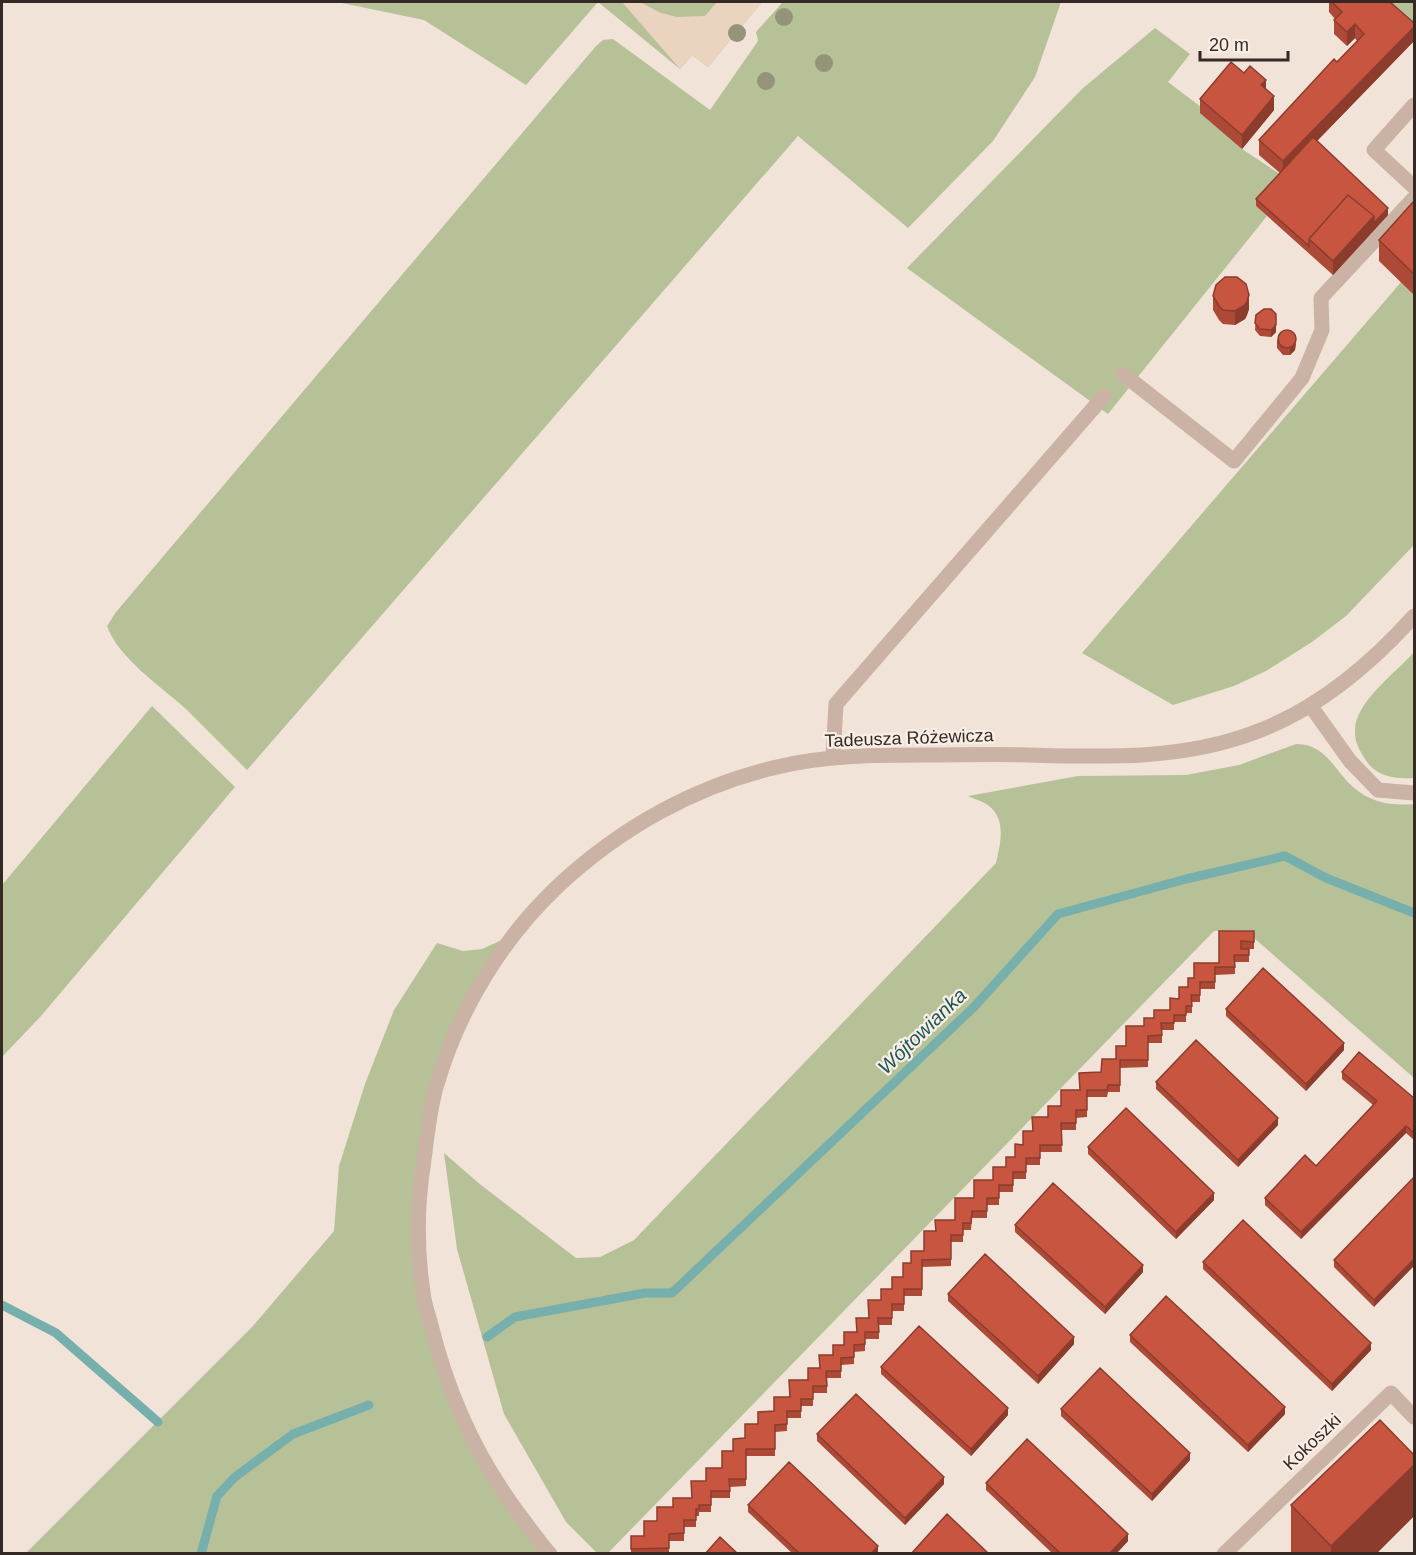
<svg xmlns="http://www.w3.org/2000/svg" width="1416" height="1555" font-family="Helvetica,sans-serif">
	<rect width="100%" height="100%" fill="#f1e3d8"/>
	<path fill="#b6c198" d="M 337,2 L 762,2 L 708,67 L 692,55 L 680,69 L 598,2 L 526,85 L 424,20 Z
		M 783,2 L 1061,2 L 1035,77 L 993,141 L 908,228 L 798,136 L 247,770 C 227,750 207,730 187,710 C 162,687 118,658 107,626 L 116,612 L 596,46 L 603,40 L 613,39 L 710,110 L 758,41 L 756,32 Z
		M 1374,2 L 1414,2 L 1414,38 Z
		M 1155,28 L 1190,54 L 1168,82 L 1201,107 L 1242,149 L 1283,176 L 1256,206 L 1267,216 L 1108,414 L 907,268 L 1082,89 Z
		M 1414,267 L 1414,545 L 1346,616 L 1312,642 L 1266,671 L 1234,686 L 1173,705 L 1082,653 Z
		M 1414,652 L 1414,778 C 1395,779 1376,777 1365,759 C 1360,751 1355,743 1355,733 C 1353,703 1396,673 1414,652 Z
		M 152,706 L 235,787 L 41,1016 L 2,1057 L 2,885 Z
		M 1296,744 C 1326,744 1334,770 1353,787 C 1371,803 1392,806 1414,804 L 1414,1078 L 1254,938 L 1251,930 L 1214,931 L 608,1553 L 597,1553 L 566,1522 L 504,1414 L 457,1249 L 444,1153 L 481,1185 L 576,1258 L 600,1257 L 634,1240 L 996,863 C 1000,845 1007,820 989,806 C 983,801 974,799 968,796 L 1078,776 L 1186,775 L 1239,765 Z
		M 515,934 L 458,1025 L 428,1127 L 423,1294 L 453,1398 L 550,1553 L 25,1554 L 253,1326 L 334,1231 L 339,1166 L 365,1084 L 394,1010 L 437,943 L 463,951 L 482,949 Z"/>
	<path fill="#ead3bf" d="M 622,2 L 640,2 L 661,13 L 677,17 L 705,16 L 717,2 L 762,2 L 708,67 L 692,55 L 680,69 Z"/>
	<g fill="none" stroke-linecap="round" stroke-linejoin="round">
		<path stroke="#77afac" stroke-width="9" d="M 2,1305 L 56,1333 L 158,1422
			M 487,1337 L 515,1317 L 645,1293 L 672,1293 L 974,1007 L 1058,914 L 1186,879 L 1285,856 L 1326,878 L 1414,913
			M 201,1554 L 217,1496 L 235,1477 L 293,1434 L 369,1405"/>
		<path stroke="#cab2a4" stroke-width="15" d="M 1414,105 L 1374,150 L 1414,187
			M 1123,374 L 1234,461 L 1302,378 L 1322,330 L 1321,298 L 1414,198
			M 1310,705 L 1350,761 L 1378,790 L 1414,793
			M 833,758 L 836,704 L 1104,396"/>
		<path stroke="#cab2a4" stroke-width="15" d="M 1224,1554 L 1391,1393 L 1414,1417"/>
		<path stroke="#cab2a4" stroke-width="15" d="M 550,1554 C 539,1542 529,1527 519,1514 C 476,1457 448,1394 431,1325 C 428,1314 424,1303 423,1292 C 417,1252 417,1207 423,1167 C 427,1139 429,1110 437,1084 C 459,1009 502,939 558,886 C 620,828 695,786 777,767 C 827,755 877,755 928,755 C 961,755 995,754 1029,755 C 1104,757 1181,760 1253,733 C 1317,710 1370,665 1414,616"/>
	</g>
	<g fill="#949478">
		<circle cx="784" cy="17" r="9"/>
		<circle cx="737" cy="33" r="9"/>
		<circle cx="824" cy="63" r="9"/>
		<circle cx="766" cy="81" r="9"/>
	</g>
	<path fill="#ac4937" d="M 1329,2 L 1390,2 L 1414,23 L 1414,41 L 1317,141 L 1388,215 L 1333,275 L 1256,206 L 1256,199 L 1280,173 L 1259,155 L 1259,140 L 1357,41 L 1355,38 L 1347,46 L 1334,34 L 1334,20 L 1335,19 L 1329,12 Z
		M 1244,73 L 1266,89 L 1274,110 L 1242,149 L 1200,113 L 1200,99 Z
		M 1414,201 L 1414,295 L 1379,261 L 1379,240 Z
		M 1213,296 L 1249,309 L 1247,315 L 1245,319 L 1235,325 L 1223,324 L 1219,320 L 1213,310 Z
		M 1256,315 L 1276,332 L 1271,337 L 1260,336 L 1255,330 Z
		M 1277,340 L 1296,344 L 1295,350 L 1290,355 L 1283,355 L 1277,348 Z
		M 1219,931 L 1254,931 L 1254,949 L 1241,949 L 1249,949 L 1249,962 L 1235,962 L 1235,974 L 1215,975 L 1215,989 L 1200,989 L 1200,1002 L 1192,1002 L 1192,1013 L 1186,1013 L 1186,1022 L 1174,1022 L 1174,1030 L 1162,1030 L 1162,1043 L 1148,1043 L 1148,1067 L 1120,1068 L 1120,1092 L 1108,1092 L 1107,1097 L 1087,1097 L 1087,1117 L 1076,1118 L 1076,1130 L 1061,1130 L 1062,1152 L 1040,1152 L 1040,1165 L 1026,1165 L 1026,1179 L 1013,1179 L 1013,1192 L 999,1192 L 999,1205 L 987,1205 L 987,1218 L 972,1218 L 971,1230 L 963,1230 L 963,1242 L 951,1242 L 951,1266 L 922,1267 L 922,1296 L 904,1296 L 904,1311 L 892,1311 L 892,1325 L 879,1325 L 879,1339 L 865,1339 L 865,1351 L 854,1352 L 854,1364 L 841,1365 L 841,1378 L 827,1378 L 827,1393 L 813,1393 L 813,1406 L 801,1406 L 801,1418 L 787,1418 L 787,1431 L 775,1432 L 775,1456 L 746,1456 L 746,1486 L 730,1487 L 730,1498 L 711,1498 L 711,1512 L 699,1512 L 699,1516 L 696,1516 L 696,1527 L 684,1527 L 684,1541 L 669,1541 L 669,1554 L 631,1554 L 631,1536 L 644,1536 L 657,1521 L 673,1507 L 691,1498 L 706,1481 L 722,1468 L 733,1451 L 758,1424 L 774,1411 L 808,1380 L 857,1332 L 869,1318 L 881,1300 L 903,1277 L 911,1263 L 924,1251 L 935,1231 L 955,1220 L 974,1198 L 993,1180 L 1015,1157 L 1032,1131 L 1116,1059 L 1126,1046 L 1144,1026 L 1154,1018 L 1170,1010 L 1194,978 L 1219,963 Z
		M 1226,1009 L 1344,1050 L 1306,1091 L 1226,1016 Z
		M 1342,1072 L 1414,1098 L 1414,1140 L 1406,1133 L 1301,1239 L 1265,1205 L 1265,1198 L 1316,1166 L 1373,1105 L 1342,1079 Z
		M 1156,1082 L 1278,1125 L 1238,1167 L 1156,1089 Z
		M 1088,1147 L 1214,1200 L 1176,1239 L 1088,1154 Z
		M 1414,1177 L 1374,1307 L 1334,1267 L 1334,1260 Z
		M 1015,1225 L 1143,1272 L 1105,1314 L 1015,1232 Z
		M 1203,1262 L 1371,1350 L 1332,1391 L 1203,1269 Z
		M 948,1294 L 1074,1344 L 1038,1384 L 948,1301 Z
		M 1130,1335 L 1285,1414 L 1248,1452 L 1130,1342 Z
		M 881,1367 L 1008,1415 L 971,1456 L 881,1374 Z
		M 1061,1409 L 1190,1460 L 1152,1501 L 1061,1416 Z
		M 817,1434 L 944,1484 L 905,1525 L 817,1441 Z
		M 986,1483 L 1128,1541 L 1116,1554 L 1053,1554 L 986,1490 Z
		M 748,1505 L 878,1553 L 878,1554 L 793,1554 L 748,1512 Z
		M 1291,1505 L 1414,1516 L 1376,1554 L 1291,1554 Z"/>
	<path fill="#8c3c2d" d="M 1355,24 L 1355,38 L 1347,46 L 1347,32 Z
		M 1414,27 L 1414,41 L 1283,176 L 1283,161 Z
		M 1266,80 L 1266,94 L 1261,85 Z
		M 1274,96 L 1274,110 L 1242,149 L 1242,135 Z
		M 1388,208 L 1388,215 L 1333,275 L 1333,261 L 1374,216 Z
		M 1249,295 L 1249,309 L 1247,315 L 1245,319 L 1235,325 L 1235,311 Z
		M 1276,325 L 1276,332 L 1271,337 L 1271,330 Z
		M 1296,337 L 1295,350 L 1290,355 L 1290,347 Z
		M 1344,1043 L 1344,1050 L 1306,1091 L 1306,1084 Z
		M 1278,1118 L 1278,1125 L 1238,1167 L 1238,1160 Z
		M 1406,1126 L 1406,1133 L 1301,1239 L 1301,1232 Z
		M 1214,1193 L 1214,1200 L 1176,1239 L 1176,1232 Z
		M 1414,1259 L 1414,1266 L 1374,1307 L 1374,1300 Z
		M 1143,1265 L 1143,1272 L 1105,1314 L 1105,1307 Z
		M 1074,1337 L 1074,1344 L 1038,1384 L 1038,1376 Z
		M 1371,1343 L 1371,1350 L 1332,1391 L 1332,1384 Z
		M 1285,1407 L 1285,1414 L 1248,1452 L 1248,1445 Z
		M 1008,1408 L 1008,1415 L 971,1456 L 971,1449 Z
		M 1190,1453 L 1190,1460 L 1152,1501 L 1152,1494 Z
		M 1414,1465 L 1414,1516 L 1376,1554 L 1331,1554 L 1331,1546 Z
		M 944,1477 L 944,1484 L 905,1525 L 905,1518 Z
		M 1128,1534 L 1128,1541 L 1116,1554 L 1109,1554 Z
		M 878,1546 L 878,1554 L 871,1554 Z"/>
	<path fill="#c85540" stroke="#8c3c2d" stroke-width="1.5" d="M 1332,2 L 1390,2 L 1414,23 L 1414,27 L 1283,161 L 1259,140 L 1334,59 L 1337,62 L 1364,34 L 1355,24 L 1347,32 L 1334,20 L 1342,12 Z
		M 1231,62 L 1244,73 L 1250,66 L 1266,80 L 1261,85 L 1274,96 L 1242,135 L 1200,99 Z
		M 1313,137 L 1388,208 L 1374,223 L 1374,216 L 1348,195 L 1309,239 L 1309,246 L 1256,199 Z
		M 1348,195 L 1374,216 L 1333,261 L 1309,239 Z
		M 1414,201 L 1414,274 L 1379,240 Z
		M 1225,277 L 1237,277 L 1246,284 L 1249,295 L 1247,301 L 1245,305 L 1235,311 L 1223,310 L 1219,306 L 1213,296 L 1216,285 Z
		M 1264,309 L 1271,309 L 1276,314 L 1276,325 L 1271,330 L 1260,329 L 1255,323 L 1256,315 Z
		M1278 339a9 9 0 1 1 18 0a9 9 0 1 1-18 0Z
		M 1219,931 L 1254,931 L 1254,942 L 1241,941 L 1241,949 L 1249,949 L 1249,955 L 1234,955 L 1235,967 L 1215,967 L 1215,982 L 1200,982 L 1200,995 L 1191,995 L 1192,1006 L 1186,1006 L 1186,1015 L 1174,1015 L 1174,1023 L 1161,1023 L 1162,1035 L 1148,1036 L 1148,1060 L 1120,1060 L 1120,1085 L 1108,1085 L 1107,1090 L 1087,1090 L 1087,1110 L 1076,1110 L 1076,1123 L 1061,1123 L 1062,1145 L 1040,1145 L 1040,1158 L 1026,1158 L 1026,1172 L 1013,1172 L 1013,1185 L 999,1185 L 999,1198 L 987,1198 L 987,1211 L 972,1211 L 971,1223 L 963,1223 L 963,1235 L 951,1235 L 951,1259 L 922,1260 L 922,1289 L 904,1289 L 904,1304 L 892,1304 L 892,1318 L 878,1318 L 879,1332 L 865,1332 L 865,1344 L 854,1345 L 854,1357 L 841,1358 L 841,1371 L 826,1371 L 827,1386 L 813,1386 L 813,1399 L 801,1399 L 801,1411 L 787,1411 L 787,1424 L 775,1425 L 775,1449 L 746,1449 L 746,1479 L 729,1479 L 730,1491 L 711,1491 L 711,1505 L 699,1505 L 699,1509 L 696,1509 L 696,1520 L 684,1520 L 684,1533 L 669,1534 L 669,1548 L 631,1549 L 631,1536 L 644,1536 L 644,1521 L 657,1521 L 657,1507 L 673,1507 L 673,1498 L 692,1498 L 691,1481 L 706,1481 L 706,1468 L 722,1468 L 722,1451 L 733,1451 L 733,1439 L 745,1438 L 745,1424 L 758,1424 L 758,1412 L 774,1411 L 774,1397 L 790,1397 L 789,1380 L 808,1380 L 808,1368 L 820,1368 L 819,1355 L 833,1355 L 833,1345 L 844,1345 L 844,1332 L 857,1332 L 856,1318 L 869,1318 L 868,1300 L 881,1300 L 881,1289 L 892,1289 L 892,1277 L 903,1277 L 903,1263 L 911,1263 L 911,1251 L 924,1251 L 924,1231 L 936,1231 L 935,1220 L 955,1220 L 955,1198 L 974,1198 L 974,1180 L 993,1180 L 993,1167 L 1006,1167 L 1006,1157 L 1015,1157 L 1015,1144 L 1023,1145 L 1023,1131 L 1033,1131 L 1032,1117 L 1048,1117 L 1048,1106 L 1061,1106 L 1061,1090 L 1080,1090 L 1079,1073 L 1101,1072 L 1102,1059 L 1116,1059 L 1116,1046 L 1126,1046 L 1126,1026 L 1144,1026 L 1144,1018 L 1154,1018 L 1154,1010 L 1170,1010 L 1170,998 L 1179,999 L 1179,987 L 1188,987 L 1188,978 L 1194,978 L 1194,963 L 1219,963 Z
		M 1263,968 L 1344,1043 L 1306,1084 L 1226,1009 Z
		M 1196,1040 L 1278,1118 L 1238,1160 L 1156,1082 Z
		M 1359,1052 L 1414,1098 L 1414,1133 L 1406,1126 L 1301,1232 L 1265,1198 L 1305,1155 L 1316,1166 L 1377,1101 L 1342,1072 Z
		M 1126,1108 L 1214,1193 L 1176,1232 L 1088,1147 Z
		M 1414,1177 L 1414,1259 L 1374,1300 L 1334,1260 Z
		M 1053,1183 L 1143,1265 L 1105,1307 L 1015,1225 Z
		M 1243,1220 L 1371,1343 L 1332,1384 L 1203,1262 Z
		M 985,1254 L 1074,1337 L 1038,1376 L 948,1294 Z
		M 1166,1296 L 1285,1407 L 1248,1445 L 1130,1335 Z
		M 919,1326 L 1008,1408 L 971,1449 L 881,1367 Z
		M 1100,1368 L 1190,1453 L 1152,1494 L 1061,1409 Z
		M 856,1394 L 944,1477 L 905,1518 L 817,1434 Z
		M 1380,1420 L 1414,1455 L 1414,1465 L 1331,1546 L 1291,1505 Z
		M 1027,1439 L 1128,1534 L 1109,1554 L 1061,1554 L 986,1483 Z
		M 789,1462 L 878,1546 L 871,1554 L 800,1554 L 748,1505 Z
		M 947,1514 L 989,1554 L 911,1554 Z
		M 720,1537 L 738,1554 L 705,1554 Z"/>
	<g text-anchor="middle" stroke-width="4.5" stroke-linejoin="round" paint-order="stroke">
		<g font-size="18" fill="#352926" stroke="#f9eee5">
			<text transform="translate(909 738) rotate(-2)" y="6">Tadeusza Różewicza</text>
			<text transform="translate(1312 1442) rotate(-44)" y="6">Kokoszki</text>
		</g>
		<g font-size="20" font-style="italic" fill="#1b5756" stroke="#f9eee5">
			<text transform="translate(922 1031) rotate(-44)" y="7">Wójtowianka</text>
		</g>
	</g>
	<rect width="1416" height="1555" fill="none" stroke="#352926" stroke-width="6"/>
	<path d="M1200 51v9h88v-9" fill="none" stroke="#352926" stroke-width="3"/>
	<text x="1209" y="51" font-size="18" fill="#352926" stroke="#f9eee5" stroke-width="4.5" paint-order="stroke">20 m</text>
</svg>
